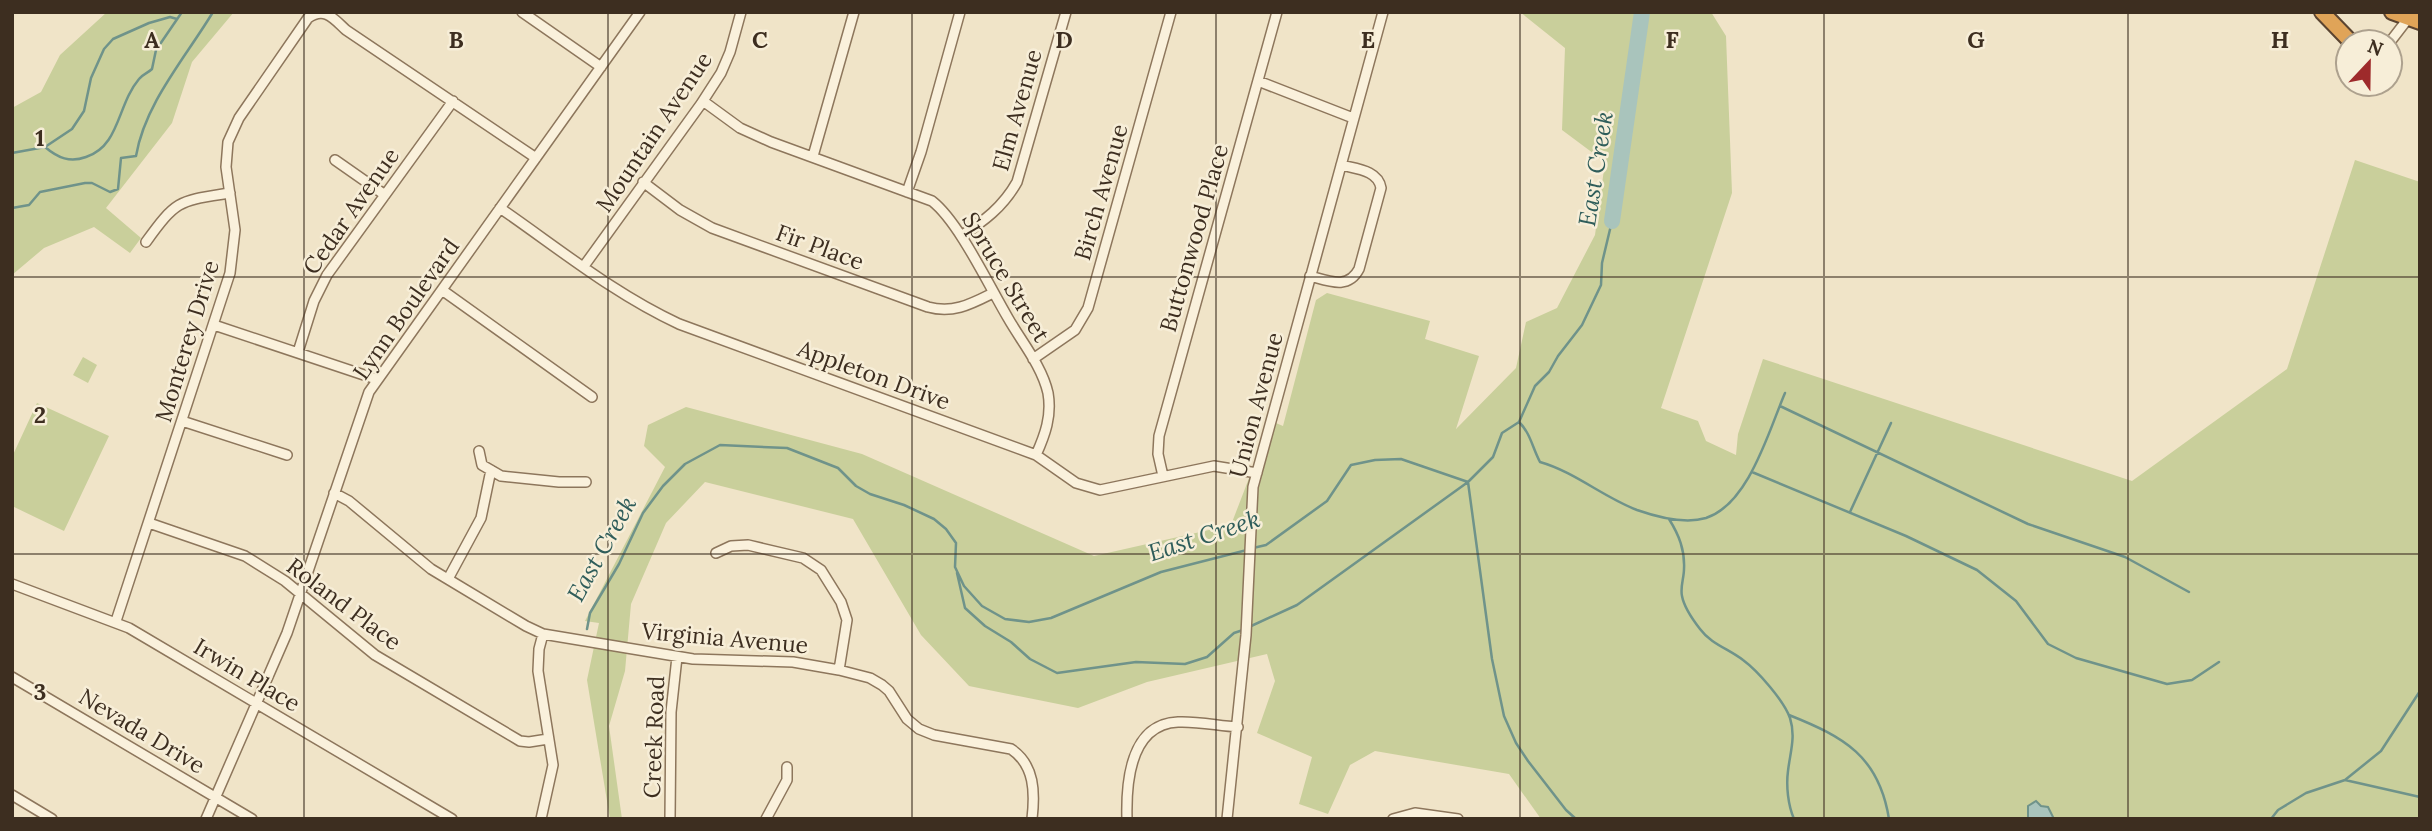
<svg xmlns="http://www.w3.org/2000/svg" width="2432" height="831" font-family="Lora,serif">
	<rect width="100%" height="100%" fill="#f0e4c8"/>
	<path fill="#c9cf9b" d="M 107,12 L 234,12 L 192,62 L 172,123 L 106,208 L 141,238 L 130,253 L 94,227 L 44,248 L 12,275 L 12,108 L 41,92 L 60,55 Z
		M 1520,12 L 1711,12 L 1726,36 L 1732,193 L 1661,408 L 1698,421 L 1706,441 L 1736,455 L 1738,434 L 1763,359 L 2132,481 L 2287,369 L 2355,160 L 2420,182 L 2420,819 L 1541,819 L 1509,774 L 1375,751 L 1350,765 L 1328,814 L 1299,804 L 1312,757 L 1257,733 L 1275,681 L 1267,654 L 1147,682 L 1078,708 L 969,686 L 921,635 L 853,519 L 705,482 L 666,523 L 631,604 L 625,671 L 609,726 L 622,819 L 610,819 L 587,680 L 599,623 L 585,621 L 665,467 L 644,446 L 648,425 L 686,407 L 862,454 L 1094,556 L 1231,525 L 1271,421 L 1283,426 L 1316,300 L 1327,293 L 1430,321 L 1425,339 L 1479,356 L 1456,429 L 1516,368 L 1526,322 L 1557,308 L 1595,235 L 1605,162 L 1562,130 L 1565,48 Z
		M 83,357 L 97,365 L 88,383 L 73,375 Z
		M 37,403 L 109,436 L 64,531 L 12,506 L 12,457 Z"/>
	<path fill="#a9c4bc" stroke="#6f938a" stroke-width="2" d="M 2036,801 L 2041,806 L 2048,807 L 2054,819 L 2028,819 L 2028,806 Z"/>
	<g fill="none" stroke-linecap="round" stroke-linejoin="round">
		<path stroke="#6f938a" stroke-width="2.5" d="M 45,147 C 58,158 70,163 86,157 C 120,146 117,105 139,79 C 143,74 148,73 152,69 L 156,50 L 182,12
			M 12,153 L 45,147 L 72,129 L 84,111 L 91,78 L 104,49 L 113,39 L 149,23 L 170,17 L 177,19
			M 12,208 L 29,205 L 40,192 L 85,183 L 92,183 L 110,192 L 118,189 L 121,158 L 136,156 C 145,103 186,57 213,12
			M 1780,406 L 2028,524 L 2125,557 L 2189,592
			M 1519,422 C 1531,434 1532,447 1540,462 C 1575,472 1603,497 1637,510 C 1657,517 1686,524 1706,518 C 1749,504 1769,430 1785,393
			M 1752,472 L 1906,536 L 1977,570 L 2016,601 L 2048,644 L 2076,658 L 2167,684 L 2192,680 L 2219,662
			M 1850,512 L 1891,423
			M 1669,519 C 1679,535 1685,550 1684,569 C 1684,578 1680,587 1682,596 C 1684,607 1693,620 1700,629 C 1711,644 1729,649 1743,660 C 1758,671 1784,701 1790,718 C 1796,737 1790,753 1788,771 C 1786,786 1788,805 1794,819
			M 1253,548 L 1266,545 L 1327,501 L 1351,465 L 1375,460 L 1401,459 L 1468,482 L 1493,457 L 1502,433 L 1519,422 L 1535,386 L 1549,372 L 1558,356 L 1582,325 L 1601,285 L 1602,263 L 1612,221
			M 957,573 L 965,608 L 985,626 L 1011,642 L 1030,659 L 1057,673 L 1136,662 L 1185,664 L 1207,657 L 1234,633 L 1243,630
			M 1249,627 L 1297,605 L 1468,482 L 1492,659 L 1504,716 L 1516,743 L 1528,761 L 1566,810 L 1576,819
			M 587,629 L 590,613 L 619,564 L 643,513 L 663,486 L 685,464 L 720,445 L 787,448 L 838,468 L 856,486 L 870,494 L 904,505 L 934,519 L 946,529 L 956,543 L 955,567 L 964,586 L 982,606 L 1005,619 L 1029,622 L 1051,618 L 1161,572 L 1247,550
			M 1789,715 C 1844,737 1879,756 1889,819
			M 2345,780 L 2420,797
			M 2271,819 L 2278,810 L 2306,793 L 2345,780 L 2381,751 L 2420,691"/>
		<path stroke="#a9c4bc" stroke-width="16" d="M 1612,221 L 1642,12"/>
		<g stroke="#8d765c" stroke-width="12">
			<path id="minor" d="M 522,12 L 601,67
				M 2390,42 L 2410,16
				M 1258,81 L 1353,118
				M 703,101 L 740,128 L 771,142 L 932,201 C 959,222 989,286 1008,318 C 1021,341 1042,366 1048,393 C 1052,416 1045,435 1036,455
				M 813,156 L 854,12
				M 335,160 L 385,195
				M 643,182 L 680,210 L 712,228 L 928,307 C 953,314 971,304 993,293
				M 907,192 L 921,152 L 960,12
				M 500,208 C 558,248 614,294 679,324 L 1036,455 L 1076,483 L 1100,490 L 1214,466 L 1257,473
				M 961,236 C 984,221 1003,207 1017,182 L 1066,12
				M 146,242 C 177,199 179,201 230,193
				M 584,266 L 701,104 L 721,73 L 730,52 L 741,12
				M 1310,276 C 1329,281 1348,290 1359,269 L 1381,188 C 1378,170 1356,169 1341,165
				M 442,290 L 592,397
				M 214,325 L 376,379
				M 298,352 L 314,301 L 327,275 L 453,101
				M 1033,359 L 1075,330 L 1088,308 L 1171,12
				M 182,421 L 287,455
				M 479,451 L 482,465 L 501,476 L 559,482 L 586,482
				M 1163,476 L 1158,454 L 1159,436 L 1277,12
				M 334,493 L 349,501 L 431,569 L 526,626 L 543,634 L 693,659 L 793,662 L 839,670 L 870,678 L 882,685 L 889,691 L 907,719 L 919,729 L 934,735 L 1011,749 C 1035,765 1035,793 1032,819
				M 149,523 L 245,556 L 285,581 L 375,655 L 520,741 L 529,742 L 548,739
				M 716,553 L 731,546 L 748,545 L 803,558 L 821,570 L 841,602 L 847,620 L 839,670
				M 448,579 L 481,518 L 491,470
				M 12,584 L 129,628 L 452,819
				M 116,621 L 230,273 L 235,230 L 226,167 L 228,142 L 239,118 L 308,18 C 325,6 334,19 346,30 L 536,158
				M 12,677 L 252,819
				M 12,795 L 52,819
				M 206,819 L 287,633 L 369,392 L 640,12
				M 541,819 L 553,765 L 538,671 L 539,649 L 543,634
				M 670,819 L 671,712 L 677,657
				M 766,819 L 787,780 L 787,767
				M 1127,819 C 1126,783 1130,724 1178,722 C 1198,721 1219,726 1238,727
				M 1227,819 L 1246,635 L 1253,487 L 1383,12
				M 1393,819 L 1415,813 L 1458,819"/>
		</g>
		<g stroke="#5b4430" stroke-width="18">
			<path id="highway" d="M 2322,12 L 2351,42
				M 2392,12 L 2420,22"/>
		</g>
		<use href="#minor" stroke="#faf1dc" stroke-width="9"/>
		<use href="#highway" stroke="#e0a458" stroke-width="14"/>
	</g>
	<path fill="none" stroke="#3d2e20" stroke-width="2" stroke-opacity="0.55" d="M 304,12 L 304,819M 608,12 L 608,819M 912,12 L 912,819M 1216,12 L 1216,819M 1520,12 L 1520,819M 1824,12 L 1824,819M 2128,12 L 2128,819M 12,277 L 2420,277M 12,554 L 2420,554"/>
	<g text-anchor="middle" stroke-width="5" stroke-linejoin="round" paint-order="stroke">
		<g font-size="23" fill="#3d2e20" stroke="#f7eed8">
			<text transform="translate(1017 110) rotate(-74)" y="8">Elm Avenue</text>
			<text transform="translate(654 132) rotate(-56)" y="8">Mountain Avenue</text>
			<text transform="translate(1101 192) rotate(-74)" y="8">Birch Avenue</text>
			<text transform="translate(351 211) rotate(-55)" y="8">Cedar Avenue</text>
			<text transform="translate(1194 238) rotate(-74)" y="8">Buttonwood Place</text>
			<text transform="translate(820 247) rotate(20)" y="8">Fir Place</text>
			<text transform="translate(1006 277) rotate(59)" y="8">Spruce Street</text>
			<text transform="translate(406 309) rotate(-55)" y="8">Lynn Boulevard</text>
			<text transform="translate(187 341) rotate(-73)" y="8">Monterey Drive</text>
			<text transform="translate(874 375) rotate(20)" y="8">Appleton Drive</text>
			<text transform="translate(1256 405) rotate(-75)" y="8">Union Avenue</text>
			<text transform="translate(344 604) rotate(37)" y="8">Roland Place</text>
			<text transform="translate(725 638) rotate(5)" y="8">Virginia Avenue</text>
			<text transform="translate(247 675) rotate(31)" y="8">Irwin Place</text>
			<text transform="translate(142 731) rotate(31)" y="8">Nevada Drive</text>
			<text transform="translate(654 737) rotate(-88)" y="8">Creek Road</text>
		</g>
		<g font-size="24" font-style="italic" fill="#2f5d5a" stroke="#f7eed8">
			<text transform="translate(1596 169) rotate(-81)" y="8">East Creek</text>
			<text transform="translate(1204 536) rotate(-18)" y="8">East Creek</text>
			<text transform="translate(602 549) rotate(-61)" y="8">East Creek</text>
		</g>
	</g>
	<g font-size="23" text-anchor="middle" font-weight="bold" fill="#3d2e20" stroke="#f7eed8" stroke-width="5" stroke-linejoin="round" paint-order="stroke">
		<text x="152" y="48">A</text>
		<text x="456" y="48">B</text>
		<text x="760" y="48">C</text>
		<text x="1064" y="48">D</text>
		<text x="1368" y="48">E</text>
		<text x="1672" y="48">F</text>
		<text x="1976" y="48">G</text>
		<text x="2280" y="48">H</text>
		<text x="40" y="146">1</text>
		<text x="40" y="423">2</text>
		<text x="40" y="700">3</text>
	</g>
	<rect width="2432" height="831" fill="none" stroke="#3d2e20" stroke-width="28"/>
	<g transform="translate(2369 63) rotate(22)"><circle r="33" fill="#f7eed8" stroke="#ada18e" stroke-width="2"/>
	<path d="M0-5L12 26L0 18L-12 26Z" fill="#9e2a2b"/>
	<text y="-10" font-size="19" font-weight="bold" text-anchor="middle" fill="#3d2e20">N</text>
	</g>
</svg>
